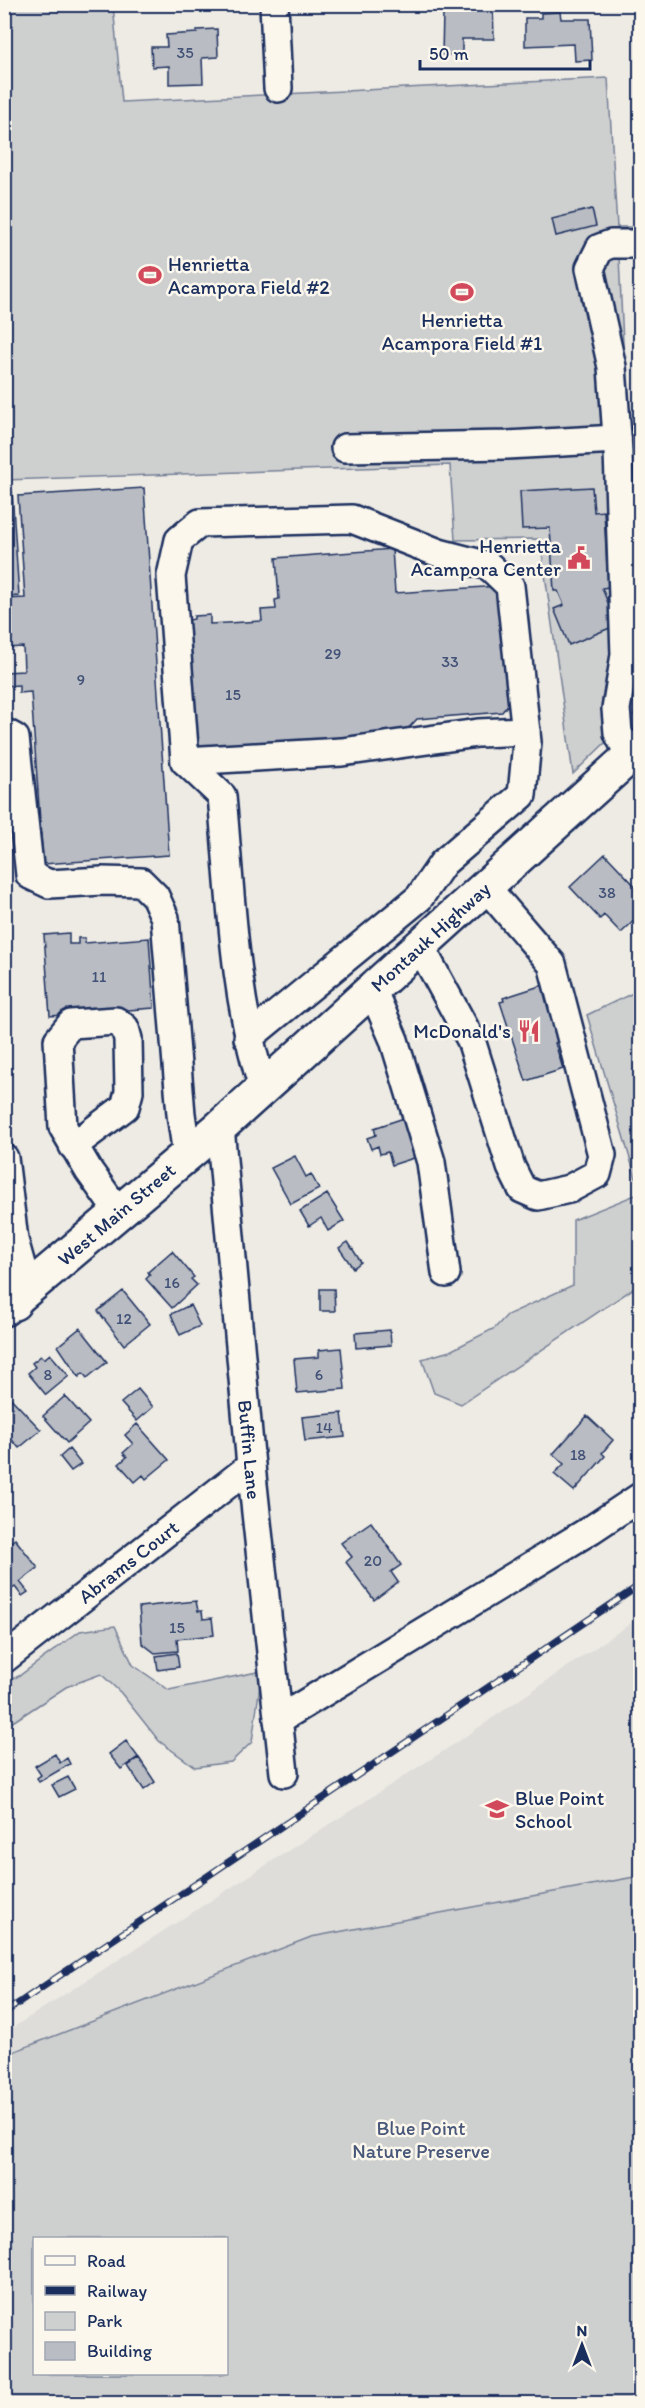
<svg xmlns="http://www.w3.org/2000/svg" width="645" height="2408" font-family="Itim,sans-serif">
	<rect width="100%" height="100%" fill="#eeebe4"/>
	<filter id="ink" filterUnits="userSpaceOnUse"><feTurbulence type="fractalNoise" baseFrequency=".0167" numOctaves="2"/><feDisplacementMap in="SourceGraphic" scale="12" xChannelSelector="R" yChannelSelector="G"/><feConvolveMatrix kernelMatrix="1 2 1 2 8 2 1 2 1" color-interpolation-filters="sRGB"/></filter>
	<g filter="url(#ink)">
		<path fill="#deddda" d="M 640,1617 L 640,1876 L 311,1937 L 5,2055 L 5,2034 L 6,2032 L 459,1741 Z"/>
		<path fill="#cecfcf" stroke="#747f96" stroke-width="1.5" fill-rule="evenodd" d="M 4,5 L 113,5 L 122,102 L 608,78 L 617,227 L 640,227 L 640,257 L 619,257 L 640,709 L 573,774 L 540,539 L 455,540 L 450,465 L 5,480 Z
			M 635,992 L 640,992 L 640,1192 L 587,1015 Z
			M 640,1193 L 640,1284 L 461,1404 L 434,1393 L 422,1359 L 450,1351 L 495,1328 L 507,1315 L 573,1285 L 573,1220 Z
			M 115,1626 L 133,1665 L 169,1690 L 262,1671 L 252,1742 L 231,1762 L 195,1767 L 159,1741 L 121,1693 L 101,1674 L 66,1687 L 5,1727 L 5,1682 L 19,1676 L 80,1631 Z
			M 640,1876 L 640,2403 L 5,2403 L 5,2055 L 311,1937 ZM 34,2238 L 226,2238 L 226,2374 L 34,2374 Z"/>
		<path fill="#b9bcc3" stroke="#1b2f5e" stroke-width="1.5" d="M 439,4 L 493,5 L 494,39 L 462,39 L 462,54 L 442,55 L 443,13 L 439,13 Z
			M 560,12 L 561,19 L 590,19 L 592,60 L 575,61 L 574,44 L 525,46 L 525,18 L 541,18 L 541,13 Z
			M 217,29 L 218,57 L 202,58 L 203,83 L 169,84 L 169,66 L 152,67 L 151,47 L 167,47 L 166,35 L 197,33 L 197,30 Z
			M 592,209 L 596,226 L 556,236 L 552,219 Z
			M 592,487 L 594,512 L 604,511 L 608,587 L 602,588 L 617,625 L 569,645 L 554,609 L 564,605 L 558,591 L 554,591 L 550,528 L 522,529 L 520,491 Z
			M 144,488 L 169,855 L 43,864 L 31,692 L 19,693 L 19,685 L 4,686 L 4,672 L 24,671 L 23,647 L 4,648 L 4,599 L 25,598 L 18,496 Z
			M 12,491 L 19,596 L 4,597 L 4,492 Z
			M 392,549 L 395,593 L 499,586 L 507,692 L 509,691 L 510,702 L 502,712 L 417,719 L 404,733 L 193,748 L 184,626 L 189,626 L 189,620 L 194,619 L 194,616 L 210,615 L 210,624 L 262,621 L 261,610 L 276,609 L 275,600 L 279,599 L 276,558 Z
			M 605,854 L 637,888 L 640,896 L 640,915 L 621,933 L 604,915 L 600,919 L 570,887 Z
			M 69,933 L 69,944 L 78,944 L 78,938 L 85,938 L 85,943 L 149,938 L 154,1008 L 50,1016 L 44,935 Z
			M 543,985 L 560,1041 L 555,1043 L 563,1069 L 526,1081 L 500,1002 L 504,1001 L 503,998 Z
			M 404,1118 L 417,1157 L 392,1165 L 388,1152 L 380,1154 L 378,1146 L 371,1149 L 367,1138 L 376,1135 L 374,1128 Z
			M 295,1156 L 306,1177 L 311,1174 L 319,1189 L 291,1204 L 271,1168 Z
			M 327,1194 L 344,1221 L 328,1231 L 321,1218 L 309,1226 L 300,1211 Z
			M 348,1242 L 361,1262 L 353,1268 L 339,1248 Z
			M 172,1251 L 194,1277 L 191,1279 L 197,1285 L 172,1308 L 146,1279 L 150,1275 L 148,1272 Z
			M 320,1289 L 334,1289 L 335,1311 L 320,1311 Z
			M 123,1291 L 150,1324 L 124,1345 L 98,1311 Z
			M 190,1305 L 200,1326 L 180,1335 L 171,1314 Z
			M 80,1328 L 107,1362 L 87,1378 L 83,1373 L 79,1377 L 58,1346 Z
			M 390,1330 L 391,1345 L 356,1348 L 355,1333 Z
			M 341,1348 L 345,1389 L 297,1393 L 294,1359 L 319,1357 L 319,1350 Z
			M 50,1354 L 69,1376 L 46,1395 L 28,1373 L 35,1367 L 32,1363 L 41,1356 L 44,1359 Z
			M 138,1389 L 153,1407 L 137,1421 L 121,1403 Z
			M 4,1391 L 41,1430 L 19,1448 L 6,1433 L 4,1434 Z
			M 65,1396 L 89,1423 L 67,1443 L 43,1416 Z
			M 342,1413 L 345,1437 L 305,1441 L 302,1417 Z
			M 587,1416 L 613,1440 L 602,1453 L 605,1456 L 574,1491 L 554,1474 L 564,1464 L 553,1454 Z
			M 137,1424 L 169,1460 L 146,1479 L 143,1475 L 135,1482 L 119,1464 L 127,1457 L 123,1453 L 133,1444 L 125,1435 Z
			M 69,1449 L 81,1464 L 71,1471 L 60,1457 Z
			M 371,1522 L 401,1565 L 391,1572 L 398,1582 L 374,1600 L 346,1562 L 352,1557 L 341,1543 Z
			M 15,1539 L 38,1568 L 20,1582 L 28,1592 L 22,1596 L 15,1587 L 12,1589 L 9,1585 L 4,1589 L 4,1547 Z
			M 196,1601 L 198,1611 L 202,1611 L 203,1619 L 212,1618 L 214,1635 L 177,1639 L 178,1651 L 155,1653 L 142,1643 L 139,1607 Z
			M 177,1653 L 179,1667 L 158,1670 L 156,1656 Z
			M 126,1741 L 138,1757 L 121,1769 L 109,1754 Z
			M 55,1754 L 60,1763 L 67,1758 L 70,1764 L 39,1782 L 37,1778 L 41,1775 L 35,1766 Z
			M 139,1758 L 155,1782 L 144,1790 L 128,1766 Z
			M 68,1777 L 75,1789 L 59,1797 L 52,1785 Z"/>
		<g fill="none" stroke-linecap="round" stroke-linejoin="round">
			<g stroke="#1b2f5e" stroke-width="32">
				<g id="minor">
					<path d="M 274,4 L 278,88"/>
					<path d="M 345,448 L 507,445 L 617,439"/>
					<path d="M 4,732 L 15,738 L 30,875 L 49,884 L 102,881 L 141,882 L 155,896 L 165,918 L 181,1114 L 187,1155"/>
					<path d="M 630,756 L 618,733 L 616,709 L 625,655 L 618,451 L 612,367 L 590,268 L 600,248 L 611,244 L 640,244"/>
					<path d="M 185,761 L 342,752 L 478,733 L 526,731"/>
					<path d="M 420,946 L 471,1040 L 511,1167 L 522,1189 L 538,1196 L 569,1189 L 597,1174 L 602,1155 L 552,964 L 486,887"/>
					<path d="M 372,989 L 394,1040 L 431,1162 L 446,1273"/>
					<path d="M 248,1038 L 419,898 L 443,863 L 522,795 L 527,742 L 510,586 L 489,566 L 439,553 L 352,519 L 200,523 L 179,540 L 171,576 L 185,761 L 222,796 C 231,894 233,994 263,1088"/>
					<path id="s1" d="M 220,1127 L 251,1466 L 284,1773"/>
					<path d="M 73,1146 L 125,1107 L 129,1092 L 128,1039 L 125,1028 L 116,1021 L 71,1024 L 58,1040 L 63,1127 L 89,1171 L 119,1213"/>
					<path d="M 4,1158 L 14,1240 L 28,1290"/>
					<path id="s2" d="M 4,1659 L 251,1466"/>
					<path d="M 278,1720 L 592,1529 L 640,1497"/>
				</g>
			</g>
			<g stroke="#1b2f5e" stroke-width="38">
				<g id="major">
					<path id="s3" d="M 4,1309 L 220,1127 L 640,747"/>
				</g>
			</g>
			<g stroke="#1b2f5e" stroke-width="38">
				<path id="highway" d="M 4,1305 L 14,1303"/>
			</g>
			<use href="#minor" stroke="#fbf7ec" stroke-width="27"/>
			<use href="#major" stroke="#fbf7ec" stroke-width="33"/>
			<use href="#highway" stroke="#fbf7ec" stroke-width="33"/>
			<g stroke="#1b2f5e" stroke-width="7">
				<path id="rail" d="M 4,2013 L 640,1585"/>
			</g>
			<use href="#rail" stroke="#fbf7ec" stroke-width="4.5" stroke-dasharray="14" stroke-linecap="butt"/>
		</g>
	</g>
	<defs>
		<g id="stadium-bare" transform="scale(1.8)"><path d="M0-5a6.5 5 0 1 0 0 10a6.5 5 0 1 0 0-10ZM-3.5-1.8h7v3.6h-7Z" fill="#d1495b" stroke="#fbf7ec" stroke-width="2.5" paint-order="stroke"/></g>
		<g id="civic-bare" transform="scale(1.8)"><path d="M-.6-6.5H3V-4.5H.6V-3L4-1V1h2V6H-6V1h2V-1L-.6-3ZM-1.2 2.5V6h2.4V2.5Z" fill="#d1495b" stroke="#fbf7ec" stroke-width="2.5" paint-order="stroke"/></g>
		<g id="restaurant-bare" transform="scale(1.8)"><path d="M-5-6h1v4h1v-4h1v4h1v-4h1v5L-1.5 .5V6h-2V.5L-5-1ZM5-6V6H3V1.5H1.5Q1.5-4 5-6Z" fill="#d1495b" stroke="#fbf7ec" stroke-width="2.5" paint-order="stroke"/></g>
		<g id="school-bare" transform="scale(1.8)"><path d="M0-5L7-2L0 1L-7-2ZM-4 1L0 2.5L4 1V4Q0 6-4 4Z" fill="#d1495b" stroke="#fbf7ec" stroke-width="2.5" paint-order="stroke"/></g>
	</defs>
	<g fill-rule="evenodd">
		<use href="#stadium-bare" x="150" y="275"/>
		<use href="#stadium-bare" x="462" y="292"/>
		<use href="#civic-bare" x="579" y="558"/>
		<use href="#restaurant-bare" x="529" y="1031"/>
		<use href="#school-bare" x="497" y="1809"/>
	</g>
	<g text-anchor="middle" stroke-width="5" stroke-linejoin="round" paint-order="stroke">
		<g font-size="16" fill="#425277">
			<text x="185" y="58">35</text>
			<text x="333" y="659">29</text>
			<text x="450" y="667">33</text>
			<text x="81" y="685">9</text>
			<text x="233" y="700">15</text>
			<text x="607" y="898">38</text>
			<text x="99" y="982">11</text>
			<text x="172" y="1288">16</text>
			<text x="124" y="1324">12</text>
			<text x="48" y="1380">8</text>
			<text x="319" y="1380">6</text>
			<text x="324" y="1433">14</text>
			<text x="578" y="1460">18</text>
			<text x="373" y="1566">20</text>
			<text x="177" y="1633">15</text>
		</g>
		<g font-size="20" fill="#1b2f5e" stroke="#fbf7ec" text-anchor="start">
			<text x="168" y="271">Henrietta<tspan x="168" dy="23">Acampora Field #2</tspan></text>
			<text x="462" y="327" text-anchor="middle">Henrietta<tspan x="462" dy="23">Acampora Field #1</tspan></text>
			<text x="561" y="553" text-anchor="end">Henrietta<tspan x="561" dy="23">Acampora Center</tspan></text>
			<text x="511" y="1038" text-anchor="end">McDonald's</text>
			<text x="515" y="1805">Blue Point<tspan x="515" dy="23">School</tspan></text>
		</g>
		<g font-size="20" fill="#1b2f5e" stroke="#fbf7ec">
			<text dy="7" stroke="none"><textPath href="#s3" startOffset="566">Montauk Highway</textPath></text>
			<text dy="7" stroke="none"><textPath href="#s3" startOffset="147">West Main Street</textPath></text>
			<text dy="7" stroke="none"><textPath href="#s1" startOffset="324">Buffin Lane</textPath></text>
			<text dy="7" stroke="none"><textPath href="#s2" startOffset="158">Abrams Court</textPath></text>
		</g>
		<g font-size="20" fill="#48577a" stroke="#fbf7ec">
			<text x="421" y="2135">Blue Point<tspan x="421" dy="23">Nature Preserve</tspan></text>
		</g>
	</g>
	<rect width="645" height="2408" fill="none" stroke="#fbf7ec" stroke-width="24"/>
	<rect x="12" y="12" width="621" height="2384" fill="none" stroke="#1b2f5e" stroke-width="2" filter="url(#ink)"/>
	<rect x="33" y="2237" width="195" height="138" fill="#fbf7ec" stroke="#a1a7b3" stroke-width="1.5"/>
	<rect x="45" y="2256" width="30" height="9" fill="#fbf7ec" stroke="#a1a7b3" stroke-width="1.5"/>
	<text x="87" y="2267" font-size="18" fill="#1b2f5e">Road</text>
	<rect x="45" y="2286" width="30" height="9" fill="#1b2f5e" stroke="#a1a7b3" stroke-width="1.5"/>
	<text x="87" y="2297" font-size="18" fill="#1b2f5e">Railway</text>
	<rect x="45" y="2312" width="30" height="18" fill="#cecfcf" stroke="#a1a7b3" stroke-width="1.5"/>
	<text x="87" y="2327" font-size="18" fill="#1b2f5e">Park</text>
	<rect x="45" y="2342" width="30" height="18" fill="#b9bcc3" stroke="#a1a7b3" stroke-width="1.5"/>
	<text x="87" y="2357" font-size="18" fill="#1b2f5e">Building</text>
	<g transform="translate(582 2345)" stroke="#fbf7ec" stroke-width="4.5" paint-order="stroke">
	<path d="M0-4.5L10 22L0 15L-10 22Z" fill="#1b2f5e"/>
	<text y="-9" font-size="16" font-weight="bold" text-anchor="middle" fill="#1b2f5e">N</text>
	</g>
	<path d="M420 60v9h170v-9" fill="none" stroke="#1b2f5e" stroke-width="3"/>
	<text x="429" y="60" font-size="18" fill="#1b2f5e" stroke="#fbf7ec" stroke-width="4.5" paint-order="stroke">50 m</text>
</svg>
